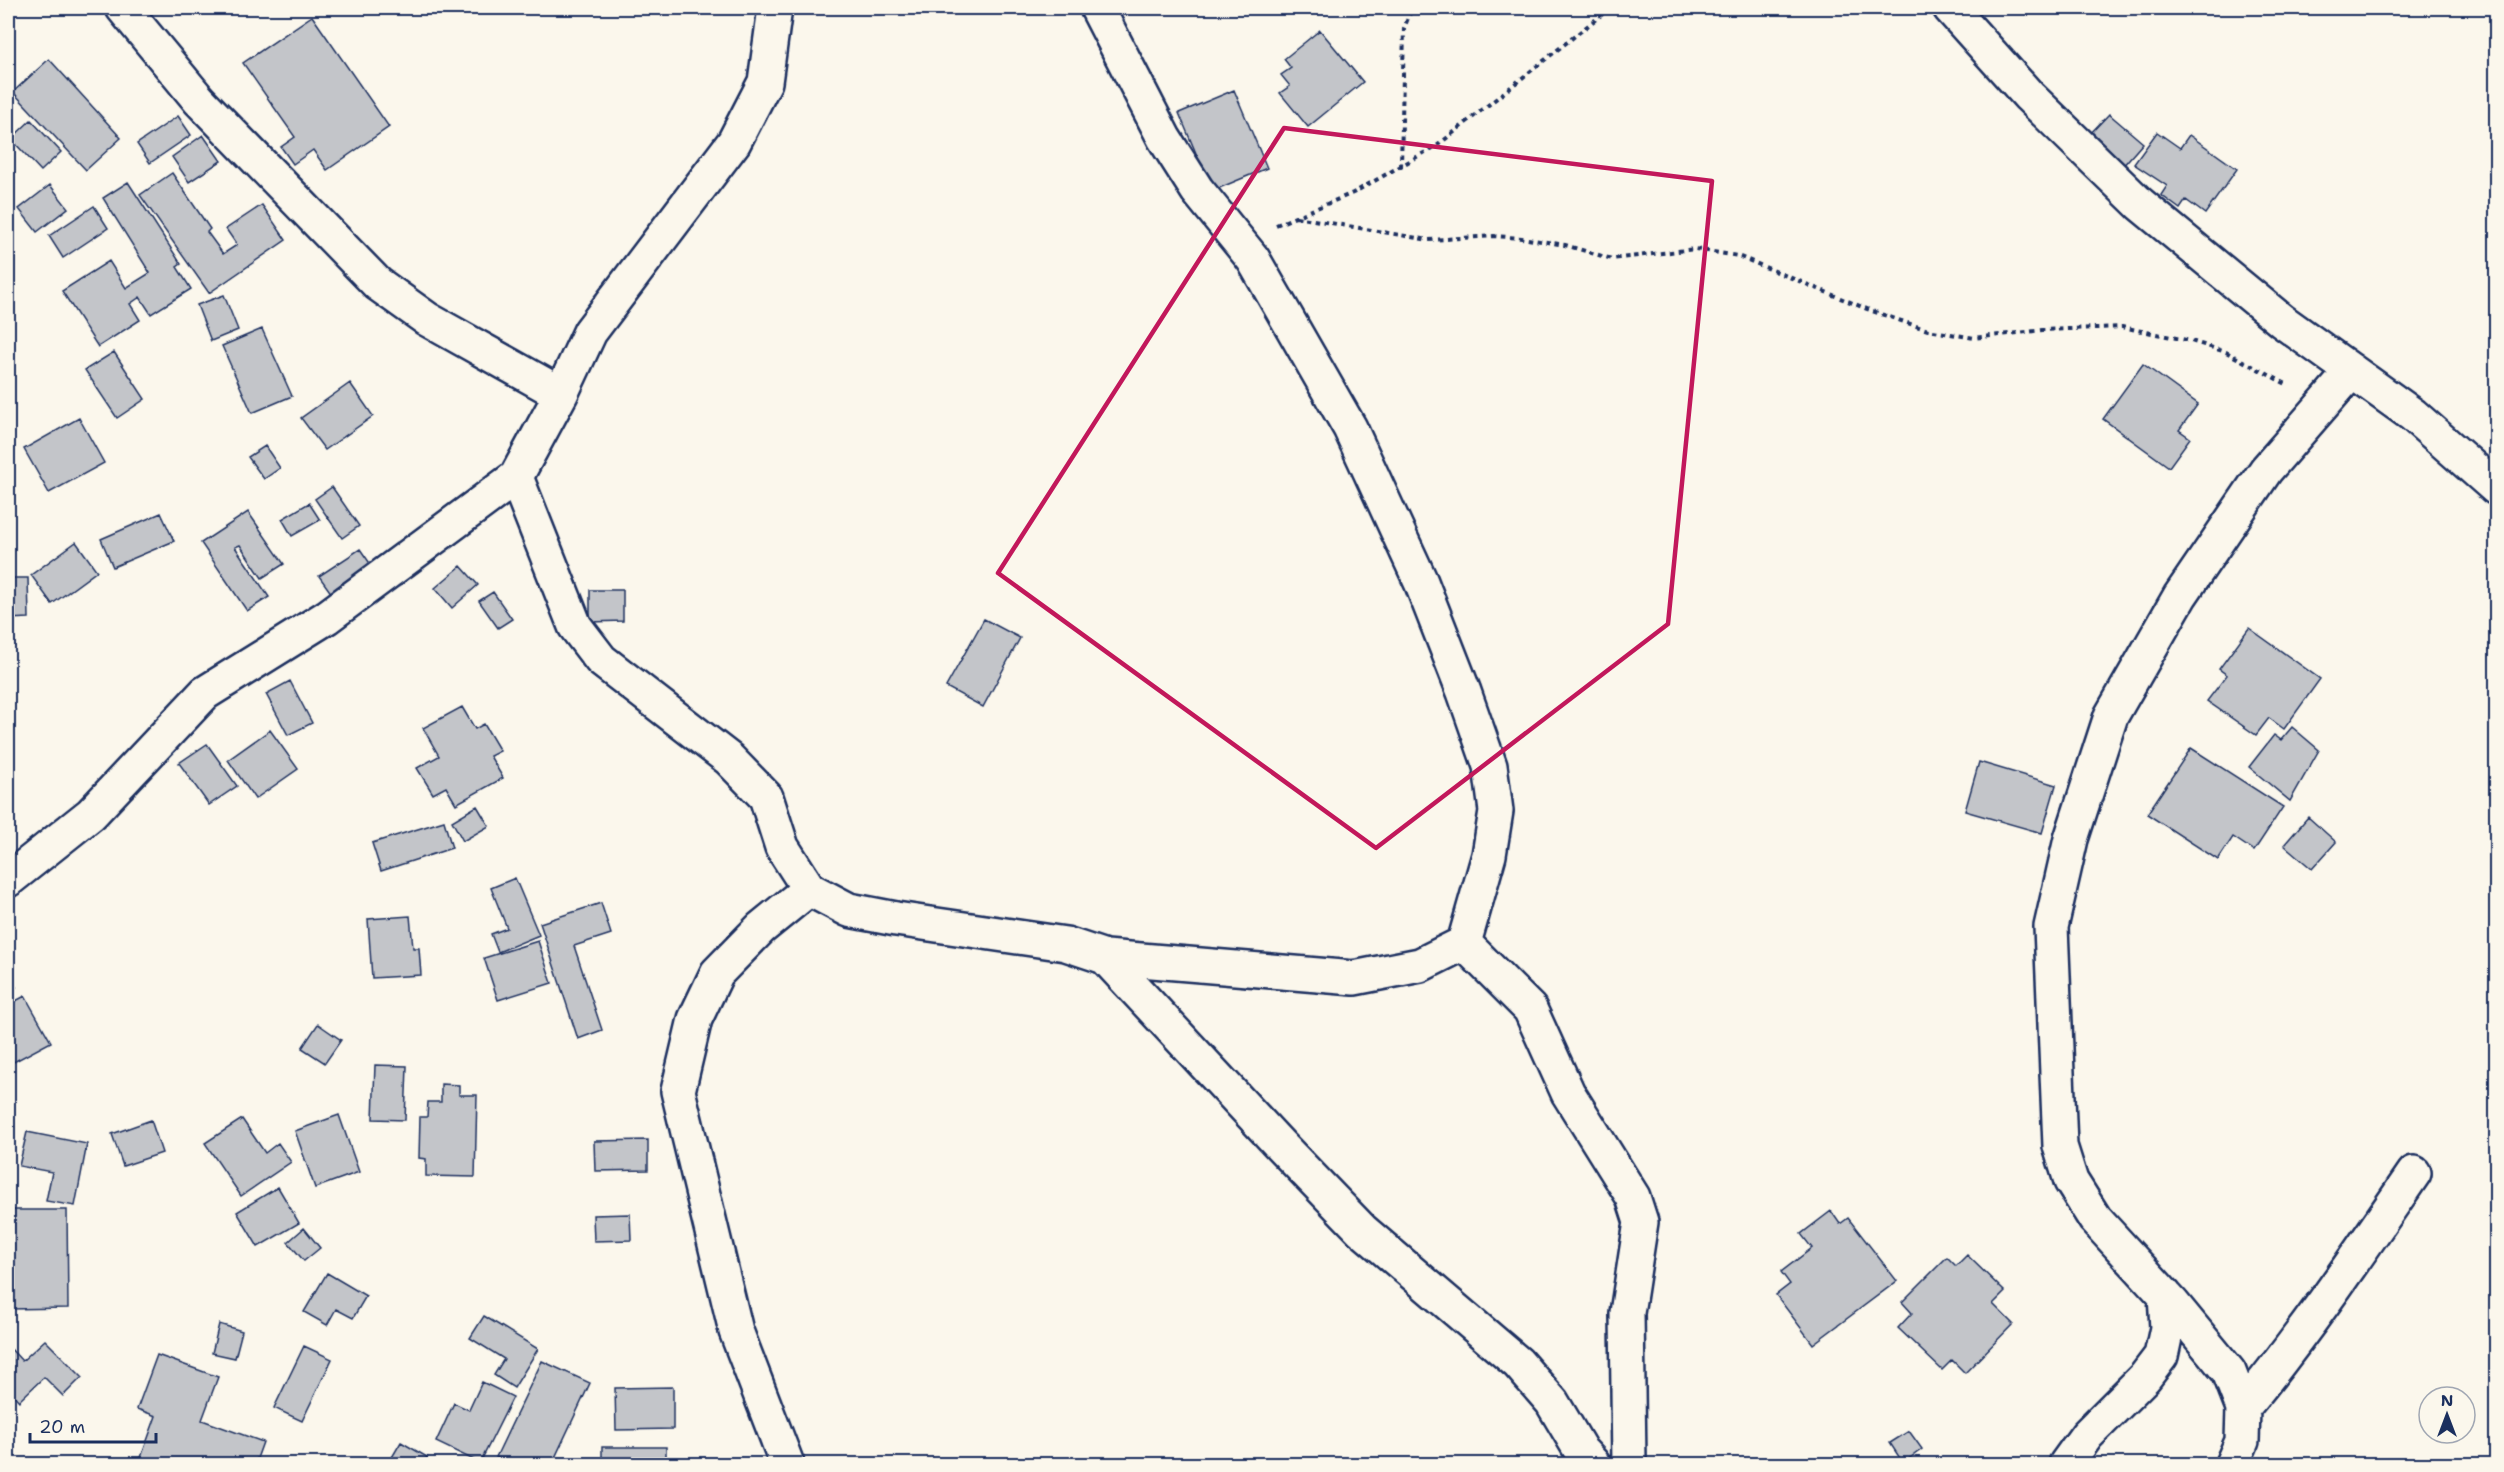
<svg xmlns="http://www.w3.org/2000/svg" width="2504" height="1472" font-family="'Shantell Sans',sans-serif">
	<rect width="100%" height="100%" fill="#fbf7ec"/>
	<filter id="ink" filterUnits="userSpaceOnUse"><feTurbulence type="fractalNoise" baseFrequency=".0167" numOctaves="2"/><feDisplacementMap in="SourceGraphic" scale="12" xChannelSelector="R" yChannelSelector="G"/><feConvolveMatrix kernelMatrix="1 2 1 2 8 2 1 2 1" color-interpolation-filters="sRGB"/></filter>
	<g filter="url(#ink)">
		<path fill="#c3c5c9" stroke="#1b2f5e" stroke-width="1.5" d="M 312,16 L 389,127 L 327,170 L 313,150 L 293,164 L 281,147 L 295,137 L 243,63 Z
			M 1320,30 L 1363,82 L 1308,127 L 1280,93 L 1290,86 L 1281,75 L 1291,68 L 1284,59 Z
			M 49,59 L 121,138 L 86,170 L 13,92 Z
			M 1234,90 L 1267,168 L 1212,191 L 1179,113 Z
			M 2109,114 L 2143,143 L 2122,167 L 2088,136 Z
			M 178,116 L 191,135 L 150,163 L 137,144 Z
			M 31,120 L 61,152 L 41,171 L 11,139 Z
			M 2157,132 L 2180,148 L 2189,135 L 2237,169 L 2205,214 L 2186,200 L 2180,209 L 2161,195 L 2167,186 L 2134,164 Z
			M 203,135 L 221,161 L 189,182 L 172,157 Z
			M 172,173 L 210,229 L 207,232 L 223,254 L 237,245 L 226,229 L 262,205 L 286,240 L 209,293 L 140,195 Z
			M 128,182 L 181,264 L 177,267 L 191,289 L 151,314 L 140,297 L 130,304 L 140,320 L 98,347 L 62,291 L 109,261 L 126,288 L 150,273 L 103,198 Z
			M 50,185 L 68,208 L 37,232 L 19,209 Z
			M 94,206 L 108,228 L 63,258 L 49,236 Z
			M 224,295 L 238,330 L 211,341 L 197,305 Z
			M 262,329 L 292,396 L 252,413 L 222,346 Z
			M 114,352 L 145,399 L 117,418 L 85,370 Z
			M 2143,364 L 2198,404 L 2179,430 L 2190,438 L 2169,467 L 2103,419 Z
			M 350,383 L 373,416 L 325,450 L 301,418 Z
			M 79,418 L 104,463 L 49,493 L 24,449 Z
			M 265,446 L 280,468 L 264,479 L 248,457 Z
			M 332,487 L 359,526 L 342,538 L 315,499 Z
			M 309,503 L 320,520 L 292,536 L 282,519 Z
			M 248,512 L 284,564 L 262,578 L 240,545 L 235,547 L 269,597 L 247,611 L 201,543 Z
			M 161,513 L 174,541 L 113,567 L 101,539 Z
			M 76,542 L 97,571 L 52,604 L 31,575 Z
			M 360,549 L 374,569 L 334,597 L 319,576 Z
			M 461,566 L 478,585 L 452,608 L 435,588 Z
			M 8,578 L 28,578 L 29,618 L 8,619 Z
			M 590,590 L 623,590 L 623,621 L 590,622 Z
			M 493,592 L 512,619 L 498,628 L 479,601 Z
			M 984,619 L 1020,638 L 983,707 L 946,687 Z
			M 2249,628 L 2320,679 L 2284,729 L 2269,718 L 2256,735 L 2207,701 L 2227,675 L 2219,669 Z
			M 290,681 L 312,723 L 288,735 L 266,694 Z
			M 462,707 L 475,729 L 484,724 L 500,751 L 490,756 L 503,778 L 456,804 L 446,787 L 433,794 L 417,768 L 439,756 L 423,728 Z
			M 2292,727 L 2319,750 L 2290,801 L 2249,767 L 2274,735 L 2281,740 Z
			M 270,730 L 298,769 L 255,799 L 228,760 Z
			M 207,744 L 237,786 L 209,805 L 179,763 Z
			M 2191,748 L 2283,807 L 2254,851 L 2233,837 L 2218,860 L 2147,814 Z
			M 1979,762 L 2056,785 L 2042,833 L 1965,811 Z
			M 477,806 L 489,826 L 463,841 L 452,821 Z
			M 2308,817 L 2336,842 L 2312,869 L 2284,845 Z
			M 444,821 L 452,848 L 381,871 L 372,843 Z
			M 515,878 L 539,935 L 498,952 L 491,934 L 507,928 L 491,888 Z
			M 601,903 L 611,934 L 574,946 L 602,1030 L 578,1039 L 540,923 Z
			M 410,916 L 413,948 L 419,948 L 421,975 L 372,978 L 368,919 Z
			M 538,941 L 552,983 L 498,1000 L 484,958 Z
			M 8,976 L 16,987 L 8,993 Z
			M 25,996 L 51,1042 L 8,1065 L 8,1005 Z
			M 318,1024 L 341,1040 L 325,1063 L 302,1048 Z
			M 375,1065 L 407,1066 L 405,1120 L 373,1119 Z
			M 441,1084 L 459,1085 L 459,1095 L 477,1095 L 475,1177 L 426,1176 L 426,1159 L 419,1158 L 420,1117 L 427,1117 L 428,1102 L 441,1102 Z
			M 339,1115 L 359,1172 L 315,1188 L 295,1131 Z
			M 242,1119 L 265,1153 L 278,1143 L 291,1162 L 241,1196 L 205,1143 Z
			M 151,1120 L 162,1153 L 123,1166 L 112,1134 Z
			M 27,1132 L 87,1144 L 75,1206 L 46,1201 L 52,1172 L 19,1166 Z
			M 648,1140 L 648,1170 L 595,1171 L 594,1141 Z
			M 278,1187 L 299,1223 L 258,1247 L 237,1212 Z
			M 8,1210 L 67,1210 L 68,1308 L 8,1309 Z
			M 1831,1211 L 1840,1224 L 1848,1218 L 1897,1281 L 1813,1344 L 1776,1295 L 1790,1284 L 1781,1272 L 1812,1248 L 1801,1234 Z
			M 630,1214 L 631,1240 L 594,1241 L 593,1215 Z
			M 304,1228 L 320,1248 L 304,1261 L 288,1242 Z
			M 1967,1255 L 2005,1292 L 1993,1304 L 2013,1324 L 1965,1373 L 1952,1360 L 1942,1370 L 1898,1328 L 1912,1313 L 1902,1302 L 1947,1257 L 1956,1266 Z
			M 327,1273 L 366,1296 L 353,1318 L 336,1309 L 327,1325 L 304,1312 Z
			M 484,1316 L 538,1349 L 514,1388 L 494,1375 L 504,1359 L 470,1338 Z
			M 219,1324 L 242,1331 L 235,1358 L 212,1353 Z
			M 45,1340 L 82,1377 L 63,1396 L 44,1377 L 19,1401 L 8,1389 L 8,1346 L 22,1361 Z
			M 304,1346 L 332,1359 L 302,1421 L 274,1408 Z
			M 157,1355 L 218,1377 L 202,1420 L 263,1442 L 255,1464 L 144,1464 L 139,1463 L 156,1416 L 137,1409 Z
			M 542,1361 L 590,1383 L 552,1464 L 513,1464 L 496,1457 Z
			M 482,1382 L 513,1397 L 480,1463 L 436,1442 L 454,1403 L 469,1410 Z
			M 673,1387 L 673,1429 L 616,1430 L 615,1388 Z
			M 1909,1431 L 1922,1449 L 1903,1463 L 1890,1443 Z
			M 401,1442 L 427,1457 L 423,1464 L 388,1464 Z
			M 602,1447 L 666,1447 L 666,1464 L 602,1464 Z"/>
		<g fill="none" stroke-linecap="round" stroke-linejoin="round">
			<g stroke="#1b2f5e" stroke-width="38">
				<path id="minor" d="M 123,8 L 199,100 L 378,284 L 427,319 L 561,394
					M 1097,8 L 1164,138 L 1197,190 L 1253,259 L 1350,428 L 1421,582 L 1464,692 L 1490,766 L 1496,811 L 1489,855 L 1464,943 L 1420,965 L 1354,978 L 1105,957
					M 1950,8 L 2029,96 L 2140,204 L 2282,321 L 2413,415 L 2496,488
					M 516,477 L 575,626 L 601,660 L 729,759 L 766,797 L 782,847 L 809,889 L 849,910 L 896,919 L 1066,944 L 1105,957 L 1281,1146 L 1362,1230 L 1518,1363 L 1552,1402 L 1581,1451 L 1593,1464
					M 8,880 L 91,814 L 205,693 L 327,617 L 516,477 L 561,394 L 590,332 L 734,142 L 765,82 L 775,8
					M 1464,943 L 1530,1009 L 1568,1093 L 1633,1197 L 1641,1222 L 1627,1313 L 1629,1464
					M 2243,1408 C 2305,1333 2359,1253 2414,1173
					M 787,1464 L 736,1331 L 678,1091 L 695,1019 L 717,973 L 761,928 L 809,889
					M 2066,1464 L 2087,1435 L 2145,1377 L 2161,1356 L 2167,1328 L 2165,1295
					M 2232,1464 L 2242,1441 L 2243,1408 L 2229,1372 L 2173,1304 L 2095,1219 L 2071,1181 L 2060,1146 L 2051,927 L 2071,839 L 2111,716 L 2180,596 L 2266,470 L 2352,371"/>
			</g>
			<path stroke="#1b2f5e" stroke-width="4" stroke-dasharray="4.5 4.5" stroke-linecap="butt" d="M 1401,167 L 1404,28 L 1412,8
				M 1296,217 L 1429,240 L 1494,236 L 1522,238 L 1565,245 L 1612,259 L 1695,249 L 1738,256 L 1872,311 L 1928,330 L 1974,338 L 2043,330 L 2122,327 L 2191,341 L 2226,352 L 2288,385
				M 1276,225 L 1353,193 L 1438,145 L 1610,8"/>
			<use href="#minor" stroke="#fbf7ec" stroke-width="33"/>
		</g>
	</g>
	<path fill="none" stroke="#c2185b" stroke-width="4.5" stroke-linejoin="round" d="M 1284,128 L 1712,181 L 1668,624 L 1376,848 L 998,573 Z"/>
	<rect width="2504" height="1472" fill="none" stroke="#fbf7ec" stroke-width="30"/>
	<rect x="15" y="15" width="2474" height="1442" fill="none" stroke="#1b2f5e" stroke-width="2" filter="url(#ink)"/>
	<g transform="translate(2447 1415)"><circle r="28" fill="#fbf7ec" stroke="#a1a7b3" stroke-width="1.5"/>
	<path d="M0-4.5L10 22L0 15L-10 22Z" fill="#1b2f5e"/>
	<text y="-9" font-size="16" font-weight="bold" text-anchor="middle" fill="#1b2f5e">N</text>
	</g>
	<path d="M30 1433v9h126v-9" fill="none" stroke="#1b2f5e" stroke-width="3"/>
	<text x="39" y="1433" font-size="18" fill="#1b2f5e" stroke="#fbf7ec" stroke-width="4.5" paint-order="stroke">20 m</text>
</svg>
